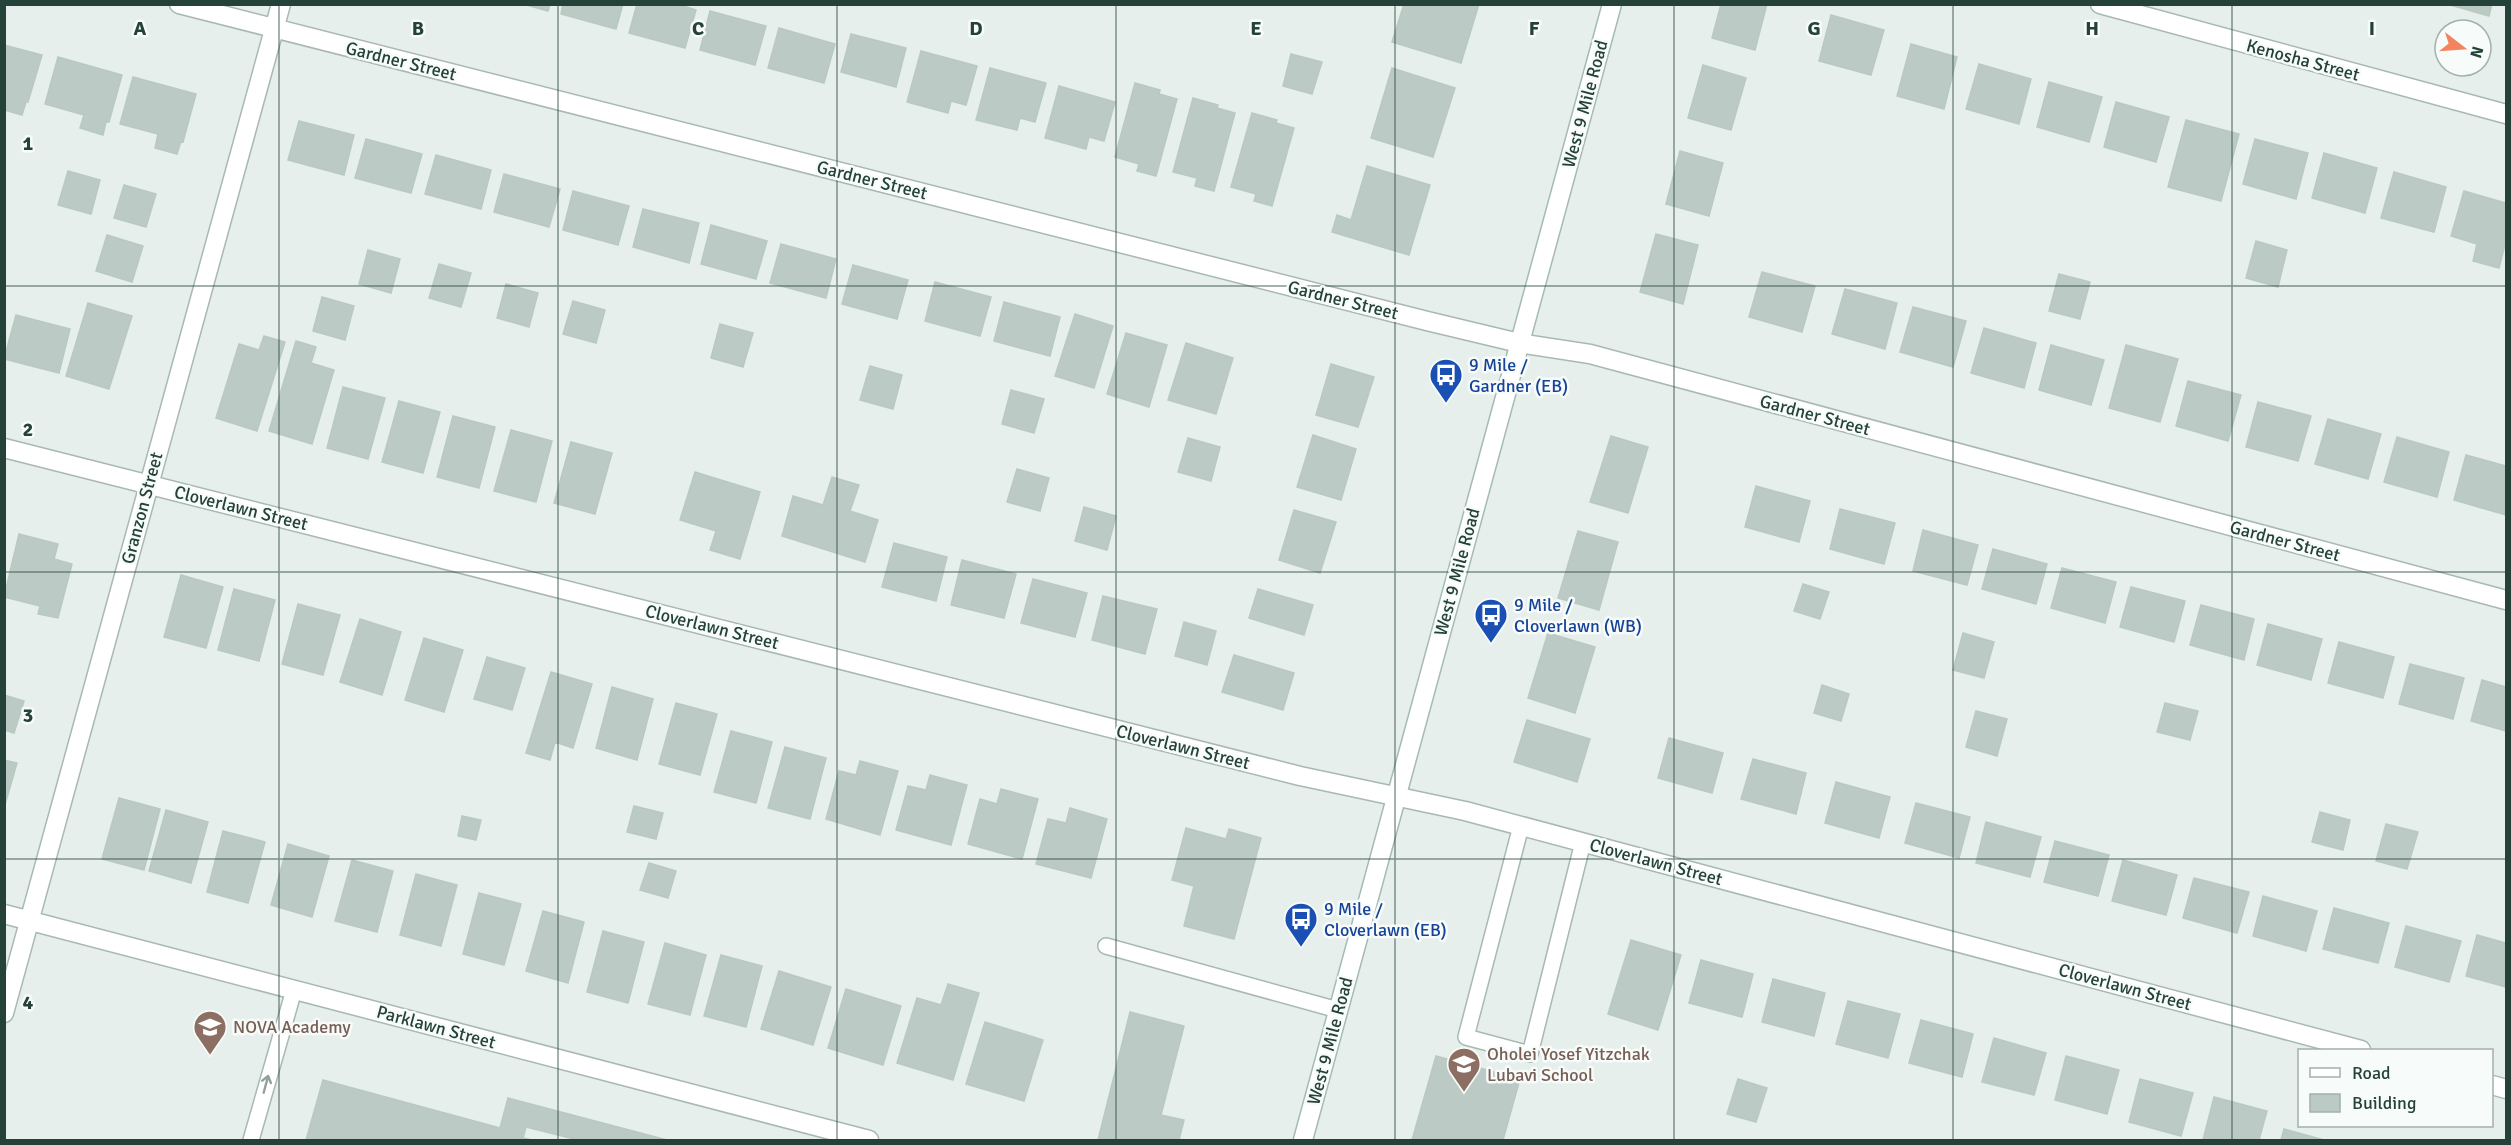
<svg xmlns="http://www.w3.org/2000/svg" width="2511" height="1145" font-family="Signika,sans-serif">
	<rect width="100%" height="100%" fill="#e6efeb"/>
	<path fill="#bbcac4" stroke="#b8c9c2" stroke-width="1.5" d="M 523,4 L 550,4 L 548,11 Z
		M 563,4 L 623,4 L 616,29 L 561,14 Z
		M 637,4 L 677,4 L 696,10 L 685,48 L 629,33 Z
		M 1404,4 L 1479,4 L 1461,63 L 1392,42 Z
		M 1721,4 L 1767,4 L 1755,50 L 1712,38 Z
		M 2447,4 L 2492,4 L 2489,16 Z
		M 710,11 L 766,26 L 755,65 L 700,50 Z
		M 1831,15 L 1884,30 L 1871,75 L 1819,61 Z
		M 779,28 L 835,44 L 824,83 L 768,68 Z
		M 851,34 L 906,48 L 896,87 L 841,72 Z
		M 1911,44 L 1957,57 L 1944,109 L 1897,96 Z
		M 4,45 L 42,55 L 28,102 L 26,102 L 22,115 L 4,110 Z
		M 921,51 L 977,66 L 966,105 L 951,101 L 948,113 L 907,102 Z
		M 1291,54 L 1322,62 L 1312,94 L 1283,86 Z
		M 58,57 L 122,75 L 109,122 L 106,122 L 103,135 L 80,128 L 84,115 L 45,104 Z
		M 1979,64 L 2031,79 L 2019,124 L 1966,109 Z
		M 1703,65 L 1746,78 L 1731,130 L 1688,118 Z
		M 990,68 L 1046,83 L 1035,122 L 1020,118 L 1017,130 L 976,120 Z
		M 1392,68 L 1455,88 L 1433,157 L 1371,138 Z
		M 133,77 L 196,94 L 183,142 L 181,141 L 177,154 L 155,148 L 158,134 L 120,124 Z
		M 2049,82 L 2102,97 L 2089,142 L 2037,127 Z
		M 1135,83 L 1160,90 L 1159,94 L 1177,99 L 1156,176 L 1137,171 L 1139,164 L 1115,157 Z
		M 1059,86 L 1115,102 L 1104,141 L 1089,137 L 1086,149 L 1045,138 Z
		M 1193,98 L 1218,105 L 1217,108 L 1235,113 L 1214,191 L 1195,186 L 1197,178 L 1173,172 Z
		M 2116,102 L 2169,117 L 2156,162 L 2104,147 Z
		M 1252,113 L 1277,120 L 1276,123 L 1294,128 L 1272,206 L 1254,201 L 1256,194 L 1231,187 Z
		M 2186,120 L 2239,134 L 2221,201 L 2168,187 Z
		M 299,121 L 354,135 L 344,175 L 288,160 Z
		M 366,139 L 422,154 L 411,193 L 355,178 Z
		M 2255,139 L 2308,153 L 2296,199 L 2243,184 Z
		M 1680,151 L 1723,163 L 1709,216 L 1666,204 Z
		M 2324,153 L 2377,168 L 2365,213 L 2312,198 Z
		M 436,155 L 491,170 L 481,209 L 425,194 Z
		M 1367,166 L 1430,185 L 1409,255 L 1332,232 L 1337,215 L 1351,220 Z
		M 68,171 L 100,180 L 91,214 L 58,205 Z
		M 2394,172 L 2446,187 L 2434,232 L 2381,218 Z
		M 504,174 L 560,189 L 549,227 L 494,212 Z
		M 124,185 L 156,194 L 146,227 L 114,218 Z
		M 573,191 L 629,206 L 618,245 L 563,230 Z
		M 2464,191 L 2506,203 L 2506,241 L 2499,268 L 2473,261 L 2477,244 L 2451,236 Z
		M 643,209 L 699,223 L 689,263 L 633,247 Z
		M 711,225 L 767,241 L 756,279 L 701,264 Z
		M 1656,234 L 1698,245 L 1683,304 L 1640,292 Z
		M 107,235 L 143,246 L 132,282 L 96,271 Z
		M 2256,241 L 2287,250 L 2278,287 L 2246,278 Z
		M 781,244 L 836,259 L 826,298 L 770,283 Z
		M 368,250 L 400,259 L 391,293 L 359,284 Z
		M 439,264 L 471,273 L 461,307 L 429,298 Z
		M 853,265 L 908,280 L 897,319 L 842,304 Z
		M 1762,272 L 1815,286 L 1802,332 L 1749,317 Z
		M 2059,274 L 2090,282 L 2080,319 L 2049,311 Z
		M 935,282 L 991,297 L 980,336 L 925,321 Z
		M 506,284 L 538,293 L 529,327 L 497,318 Z
		M 1845,289 L 1897,303 L 1885,349 L 1832,334 Z
		M 322,297 L 354,306 L 345,340 L 313,331 Z
		M 573,301 L 605,310 L 596,343 L 563,334 Z
		M 1004,302 L 1060,317 L 1050,356 L 994,341 Z
		M 88,303 L 132,316 L 109,389 L 66,376 Z
		M 1913,307 L 1966,321 L 1953,367 L 1900,352 Z
		M 1075,314 L 1113,326 L 1094,388 L 1055,376 Z
		M 16,315 L 70,329 L 59,373 L 4,359 Z
		M 720,324 L 753,333 L 743,367 L 711,358 Z
		M 1984,328 L 2036,343 L 2024,388 L 1971,373 Z
		M 1126,333 L 1167,345 L 1149,407 L 1107,394 Z
		M 264,336 L 285,342 L 257,431 L 216,418 L 239,344 L 259,350 Z
		M 296,341 L 316,347 L 311,363 L 334,370 L 312,444 L 269,431 Z
		M 1186,343 L 1233,358 L 1216,414 L 1168,400 Z
		M 2051,345 L 2104,360 L 2091,405 L 2039,390 Z
		M 2126,345 L 2178,359 L 2160,422 L 2109,408 Z
		M 1331,364 L 1374,377 L 1358,427 L 1316,415 Z
		M 870,366 L 902,375 L 893,409 L 860,400 Z
		M 2188,381 L 2241,395 L 2228,441 L 2176,426 Z
		M 343,387 L 385,398 L 368,459 L 327,448 Z
		M 1011,390 L 1044,399 L 1034,433 L 1002,424 Z
		M 399,401 L 440,412 L 423,473 L 382,462 Z
		M 2258,402 L 2311,416 L 2298,461 L 2246,447 Z
		M 453,416 L 495,427 L 479,488 L 437,477 Z
		M 2328,419 L 2381,434 L 2368,479 L 2315,464 Z
		M 511,430 L 552,441 L 536,502 L 494,491 Z
		M 1313,435 L 1356,449 L 1341,500 L 1297,487 Z
		M 1611,436 L 1648,447 L 1628,513 L 1590,502 Z
		M 2397,437 L 2449,452 L 2437,497 L 2384,482 Z
		M 1188,438 L 1220,447 L 1211,481 L 1178,472 Z
		M 571,442 L 612,453 L 595,514 L 554,503 Z
		M 2466,455 L 2506,466 L 2506,515 L 2454,500 Z
		M 1017,469 L 1049,478 L 1040,511 L 1007,502 Z
		M 695,472 L 760,492 L 740,559 L 710,550 L 716,531 L 680,520 Z
		M 832,477 L 859,485 L 850,511 L 878,520 L 865,562 L 782,536 L 793,496 L 823,505 Z
		M 1756,486 L 1810,501 L 1799,542 L 1745,527 Z
		M 1084,507 L 1116,516 L 1107,550 L 1075,541 Z
		M 1840,509 L 1895,523 L 1884,564 L 1830,549 Z
		M 1294,510 L 1336,522 L 1320,573 L 1279,560 Z
		M 1923,530 L 1978,545 L 1967,585 L 1913,571 Z
		M 1578,531 L 1618,542 L 1599,610 L 1558,598 Z
		M 19,534 L 58,544 L 54,559 L 72,564 L 58,618 L 38,614 L 40,606 L 4,597 Z
		M 894,543 L 947,557 L 936,601 L 882,587 Z
		M 1993,549 L 2047,564 L 2036,604 L 1982,589 Z
		M 962,560 L 1016,574 L 1004,618 L 951,605 Z
		M 2062,568 L 2116,582 L 2105,623 L 2051,608 Z
		M 181,575 L 223,587 L 206,648 L 164,637 Z
		M 1033,579 L 1087,593 L 1075,637 L 1021,623 Z
		M 1803,584 L 1829,592 L 1820,619 L 1794,611 Z
		M 2131,587 L 2185,601 L 2174,642 L 2120,627 Z
		M 234,589 L 275,600 L 259,661 L 218,650 Z
		M 1258,589 L 1313,605 L 1304,635 L 1249,618 Z
		M 1103,596 L 1157,609 L 1145,654 L 1092,640 Z
		M 298,604 L 340,615 L 323,675 L 282,664 Z
		M 2201,605 L 2254,619 L 2244,660 L 2190,645 Z
		M 360,619 L 401,632 L 382,695 L 340,682 Z
		M 1184,622 L 1216,631 L 1207,665 L 1175,656 Z
		M 2268,624 L 2322,639 L 2311,680 L 2257,665 Z
		M 1548,633 L 1595,647 L 1575,713 L 1528,698 Z
		M 1963,633 L 1994,642 L 1984,678 L 1953,670 Z
		M 424,638 L 463,650 L 444,712 L 405,700 Z
		M 2339,642 L 2394,657 L 2383,698 L 2328,683 Z
		M 1234,655 L 1294,673 L 1283,710 L 1222,692 Z
		M 487,657 L 525,668 L 512,710 L 474,699 Z
		M 2410,664 L 2464,678 L 2453,719 L 2399,704 Z
		M 551,672 L 592,684 L 573,748 L 555,742 L 550,760 L 526,753 Z
		M 2482,680 L 2506,687 L 2506,731 L 2471,721 Z
		M 1822,685 L 1849,694 L 1841,721 L 1814,713 Z
		M 612,687 L 653,699 L 637,760 L 596,748 Z
		M 4,695 L 24,701 L 14,733 L 4,730 Z
		M 676,703 L 717,714 L 700,775 L 659,764 Z
		M 2165,703 L 2198,711 L 2190,740 L 2157,732 Z
		M 1976,711 L 2007,719 L 1997,756 L 1966,747 Z
		M 1527,720 L 1590,739 L 1577,782 L 1514,762 Z
		M 731,731 L 772,742 L 756,803 L 714,792 Z
		M 1669,738 L 1723,753 L 1712,793 L 1658,778 Z
		M 785,747 L 826,758 L 810,819 L 768,808 Z
		M 1753,759 L 1806,773 L 1796,814 L 1741,799 Z
		M 4,760 L 17,763 L 4,808 Z
		M 860,761 L 898,771 L 880,835 L 826,819 L 839,771 L 856,775 Z
		M 930,775 L 967,785 L 951,845 L 896,830 L 908,786 L 926,790 Z
		M 1836,782 L 1890,797 L 1879,838 L 1825,823 Z
		M 1001,789 L 1038,799 L 1022,859 L 968,844 L 980,799 L 997,804 Z
		M 119,798 L 160,809 L 144,870 L 102,859 Z
		M 1916,803 L 1970,817 L 1959,858 L 1905,843 Z
		M 634,806 L 663,813 L 656,839 L 627,832 Z
		M 1070,808 L 1107,819 L 1091,878 L 1036,864 L 1048,819 L 1066,823 Z
		M 166,810 L 208,822 L 191,883 L 149,871 Z
		M 2320,812 L 2350,820 L 2343,850 L 2312,842 Z
		M 462,816 L 481,820 L 476,840 L 458,836 Z
		M 1986,822 L 2041,837 L 2030,877 L 1976,863 Z
		M 2386,824 L 2418,832 L 2407,869 L 2376,861 Z
		M 1186,828 L 1226,839 L 1229,829 L 1261,838 L 1234,939 L 1184,926 L 1194,886 L 1172,880 Z
		M 223,831 L 265,842 L 248,903 L 207,892 Z
		M 2055,841 L 2109,855 L 2098,896 L 2044,882 Z
		M 288,844 L 329,856 L 312,917 L 271,905 Z
		M 352,860 L 393,871 L 377,932 L 335,921 Z
		M 2123,860 L 2177,875 L 2166,915 L 2112,901 Z
		M 649,863 L 676,871 L 668,898 L 640,890 Z
		M 416,874 L 457,885 L 441,946 L 400,935 Z
		M 2194,878 L 2249,892 L 2237,933 L 2183,918 Z
		M 479,893 L 521,904 L 504,965 L 463,954 Z
		M 2263,896 L 2317,911 L 2306,951 L 2253,936 Z
		M 2334,908 L 2389,923 L 2378,963 L 2323,949 Z
		M 543,911 L 584,922 L 568,983 L 526,971 Z
		M 2406,926 L 2461,941 L 2449,982 L 2395,967 Z
		M 603,931 L 644,942 L 628,1003 L 587,992 Z
		M 2477,935 L 2506,943 L 2506,987 L 2466,976 Z
		M 1631,940 L 1681,955 L 1658,1030 L 1608,1014 Z
		M 665,943 L 706,955 L 690,1015 L 648,1004 Z
		M 721,955 L 762,966 L 746,1027 L 704,1016 Z
		M 1701,960 L 1753,974 L 1742,1017 L 1689,1003 Z
		M 779,971 L 831,987 L 813,1045 L 761,1029 Z
		M 1773,979 L 1825,993 L 1814,1036 L 1762,1022 Z
		M 948,984 L 979,993 L 953,1080 L 897,1063 L 917,998 L 941,1005 Z
		M 846,989 L 901,1006 L 883,1065 L 828,1048 Z
		M 1848,1001 L 1900,1014 L 1888,1058 L 1836,1044 Z
		M 1130,1012 L 1184,1026 L 1161,1115 L 1184,1120 L 1179,1140 L 1098,1140 Z
		M 1921,1020 L 1973,1034 L 1962,1077 L 1909,1063 Z
		M 985,1022 L 1043,1040 L 1024,1101 L 966,1084 Z
		M 1994,1038 L 2046,1053 L 2034,1095 L 1982,1082 Z
		M 1436,1056 L 1520,1079 L 1503,1140 L 1412,1140 Z
		M 2066,1056 L 2119,1070 L 2107,1114 L 2055,1100 Z
		M 1738,1079 L 1767,1088 L 1756,1122 L 1727,1114 Z
		M 2140,1079 L 2193,1093 L 2181,1136 L 2129,1122 Z
		M 323,1080 L 500,1128 L 508,1098 L 667,1140 L 578,1140 L 526,1127 L 523,1138 L 532,1140 L 306,1140 Z
		M 2214,1097 L 2267,1111 L 2259,1140 L 2203,1140 Z
		M 2284,1129 L 2324,1140 L 2281,1140 Z"/>
	<g fill="none" stroke-linecap="round" stroke-linejoin="round">
		<g stroke="#a8b8b2" stroke-width="18">
			<path id="service" d="M 1521,826 L 1466,1037 L 1530,1054 L 1583,842
				M 1106,946 L 1338,1010
				M 251,1140 L 294,990"/>
		</g>
		<g stroke="#a8b8b2" stroke-width="21">
			<path id="minor" d="M 179,4 L 1427,321 L 1519,343 L 1590,354 L 2506,600
				M 2100,4 L 2506,114
				M 4,448 L 1300,776 L 1465,811 L 2361,1050
				M 4,914 L 869,1140
				M 4,1013 L 281,4
				M 2492,1085 L 2506,1089"/>
		</g>
		<g stroke="#a4bbb3" stroke-width="21">
			<path id="secondary" d="M 1303,1140 L 1612,4"/>
		</g>
		<use href="#service" stroke="#fff" stroke-width="15"/>
		<use href="#minor" stroke="#fff" stroke-width="18"/>
		<use href="#secondary" stroke="#fff" stroke-width="18"/>
	</g>
	<defs><path id="oneway-shaft" d="M-6 0H5M1.5-3L5.5 0L1.5 3" fill="none" stroke-width="1.6" stroke-linecap="round" stroke-linejoin="round" transform="scale(1.5)"/></defs>
	<use stroke="#92a09c" href="#oneway-shaft" transform="translate(266 1084) rotate(-75)"/>
	<path fill="none" stroke="#24423a" stroke-width="1.5" stroke-opacity="0.55" d="M 279,4 L 279,1140M 558,4 L 558,1140M 837,4 L 837,1140M 1116,4 L 1116,1140M 1395,4 L 1395,1140M 1674,4 L 1674,1140M 1953,4 L 1953,1140M 2232,4 L 2232,1140M 4,286 L 2506,286M 4,572 L 2506,572M 4,859 L 2506,859"/>
	<defs>
		<g id="bus-pin" transform="scale(1.725)"><path d="M0 17L-7.5 6A9.5 9.5 0 1 1 7.5 6Z" fill="#1a4fb4" stroke="#f7fbf9"/><path d="M-5-6H5V4H4V6H2V4H-2V6H-4V4H-5ZM-3.5-4V0h7V-4ZM-3.5 1.2v1.5H-2V1.2ZM2 1.2v1.5H3.5V1.2Z" fill="#fff"/></g>
		<g id="school-pin" transform="scale(1.725)"><path d="M0 17L-7.5 6A9.5 9.5 0 1 1 7.5 6Z" fill="#8d6e63" stroke="#f7fbf9"/><path d="M0-5L7-2L0 1L-7-2ZM-4 1L0 2.5L4 1V4Q0 6-4 4Z" fill="#fff"/></g>
	</defs>
	<g fill-rule="evenodd">
		<use href="#bus-pin" x="1446" y="375"/>
		<use href="#bus-pin" x="1491" y="615"/>
		<use href="#bus-pin" x="1301" y="919"/>
		<use href="#school-pin" x="210" y="1027"/>
		<use href="#school-pin" x="1464" y="1064"/>
	</g>
	<g text-anchor="middle" stroke-width="5" stroke-linejoin="round" paint-order="stroke">
		<g font-size="18" fill="#24423a" stroke="#f7fbf9">
			<text transform="translate(2303 60) rotate(15)" y="6">Kenosha Street</text>
			<text transform="translate(401 61) rotate(14)" y="6">Gardner Street</text>
			<text transform="translate(1585 104) rotate(-75)" y="6">West 9 Mile Road</text>
			<text transform="translate(872 180) rotate(14)" y="6">Gardner Street</text>
			<text transform="translate(1343 300) rotate(14)" y="6">Gardner Street</text>
			<text transform="translate(1815 415) rotate(15)" y="6">Gardner Street</text>
			<text transform="translate(142 508) rotate(-75)" y="6">Granzon Street</text>
			<text transform="translate(241 508) rotate(14)" y="6">Cloverlawn Street</text>
			<text transform="translate(2285 541) rotate(15)" y="6">Gardner Street</text>
			<text transform="translate(1457 572) rotate(-75)" y="6">West 9 Mile Road</text>
			<text transform="translate(712 627) rotate(14)" y="6">Cloverlawn Street</text>
			<text transform="translate(1183 747) rotate(14)" y="6">Cloverlawn Street</text>
			<text transform="translate(1656 862) rotate(15)" y="6">Cloverlawn Street</text>
			<text transform="translate(2125 987) rotate(15)" y="6">Cloverlawn Street</text>
			<text transform="translate(436 1027) rotate(15)" y="6">Parklawn Street</text>
			<text transform="translate(1330 1041) rotate(-75)" y="6">West 9 Mile Road</text>
		</g>
		<g font-size="18" fill="#164399" stroke="#f7fbf9" text-anchor="start">
			<text x="1469" y="371">9 Mile /<tspan x="1469" dy="21">Gardner (EB)</tspan></text>
			<text x="1514" y="611">9 Mile /<tspan x="1514" dy="21">Cloverlawn (WB)</tspan></text>
			<text x="1324" y="915">9 Mile /<tspan x="1324" dy="21">Cloverlawn (EB)</tspan></text>
		</g>
		<g font-size="18" fill="#785e54" stroke="#f7fbf9" text-anchor="start">
			<text x="233" y="1033">NOVA Academy</text>
			<text x="1487" y="1060">Oholei Yosef Yitzchak<tspan x="1487" dy="21">Lubavi School</tspan></text>
		</g>
	</g>
	<g font-size="20" text-anchor="middle" font-weight="bold" fill="#24423a" stroke="#f7fbf9" stroke-width="5" stroke-linejoin="round" paint-order="stroke">
		<text x="140" y="35">A</text>
		<text x="418" y="35">B</text>
		<text x="698" y="35">C</text>
		<text x="976" y="35">D</text>
		<text x="1256" y="35">E</text>
		<text x="1534" y="35">F</text>
		<text x="1814" y="35">G</text>
		<text x="2092" y="35">H</text>
		<text x="2372" y="35">I</text>
		<text x="28" y="150">1</text>
		<text x="28" y="436">2</text>
		<text x="28" y="722">3</text>
		<text x="28" y="1009">4</text>
	</g>
	<rect width="2511" height="1145" fill="none" stroke="#24423a" stroke-width="12"/>
	<rect x="2298" y="1049" width="195" height="78" fill="#f7fbf9" stroke="#a3b1ad" stroke-width="1.5"/>
	<rect x="2310" y="1068" width="30" height="9" fill="#ffffff" stroke="#a3b1ad" stroke-width="1.5"/>
	<text x="2352" y="1079" font-size="18" fill="#24423a">Road</text>
	<rect x="2310" y="1094" width="30" height="18" fill="#bbcac4" stroke="#a3b1ad" stroke-width="1.5"/>
	<text x="2352" y="1109" font-size="18" fill="#24423a">Building</text>
	<g transform="translate(2463 48) rotate(107)"><circle r="28" fill="#f7fbf9" stroke="#a3b1ad" stroke-width="1.5"/>
	<path d="M0-4.5L10 22L0 15L-10 22Z" fill="#f4845f"/>
	<text y="-9" font-size="16" font-weight="bold" text-anchor="middle" fill="#24423a">N</text>
	</g>
</svg>
